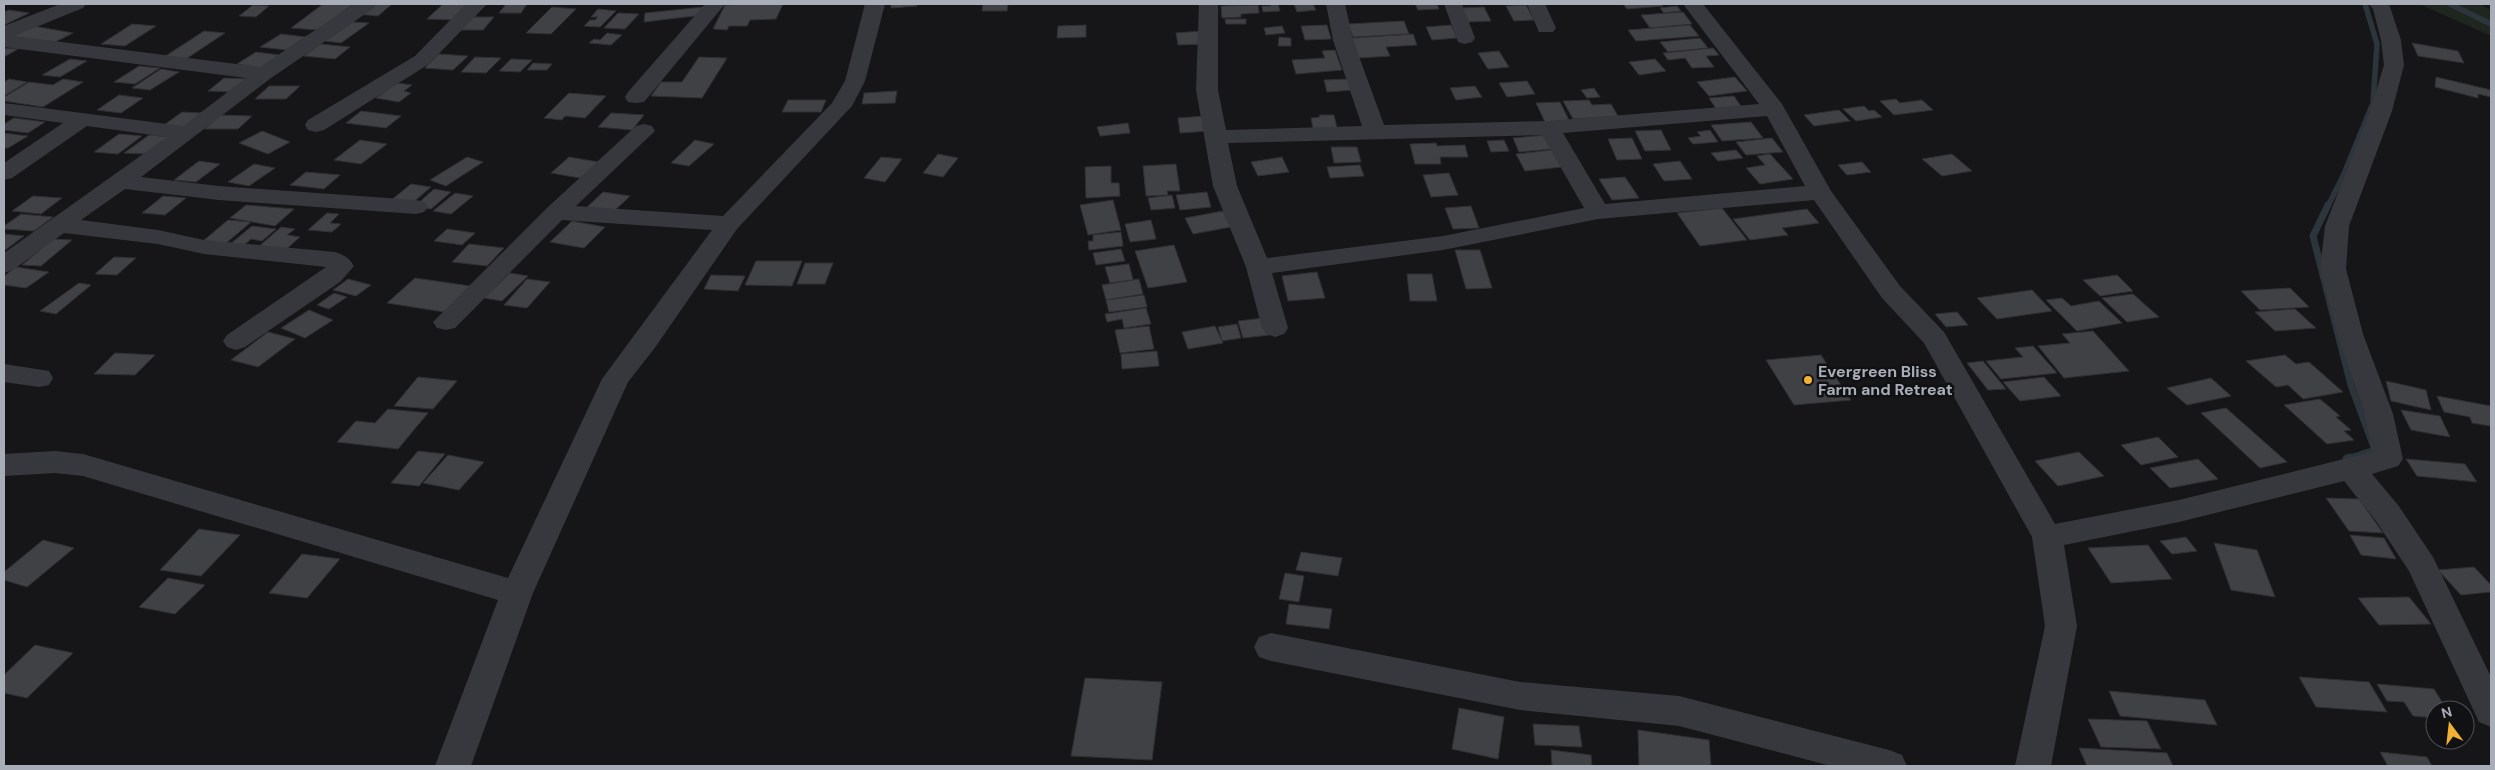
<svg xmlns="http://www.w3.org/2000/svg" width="2495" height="770" font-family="'DM Sans',sans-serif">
	<rect width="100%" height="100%" fill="#161618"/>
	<path fill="#1e261f" d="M 2419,4 L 2480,4 L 2491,10 L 2491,36 Z"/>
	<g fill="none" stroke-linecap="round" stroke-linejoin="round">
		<path stroke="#2c353c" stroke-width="5.5" d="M 2450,4 L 2491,24
			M 2328,206 L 2343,176 L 2373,103 L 2377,44 L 2365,4"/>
		<path stroke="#2c353c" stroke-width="7" d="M 2328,205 L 2313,236 L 2351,385 L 2375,450 L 2347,459"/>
		<path stroke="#2c353c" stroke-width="9" d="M 2347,459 L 2350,458"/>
	</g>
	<path fill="#404145" stroke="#303034" d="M 323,4 L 353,4 L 319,30 L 291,28 Z
		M 369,4 L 392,4 L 378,16 L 356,14 Z
		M 443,4 L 473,4 L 456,20 L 427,19 Z
		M 506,4 L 527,4 L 521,13 L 499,13 Z
		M 759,4 L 783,4 L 776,19 L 750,20 L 747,26 L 729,26 L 727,30 L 713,29 L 725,5 Z
		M 891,4 L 917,4 L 917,6 L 891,8 Z
		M 983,4 L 1008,4 L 1007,11 L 982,11 Z
		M 1270,4 L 1278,4 L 1280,11 L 1263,12 L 1262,6 L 1271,6 Z
		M 1294,4 L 1313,4 L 1316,10 L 1297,12 Z
		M 1415,4 L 1437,4 L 1439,9 L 1418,10 Z
		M 1623,4 L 1662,4 L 1663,6 L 1627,9 Z
		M 253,5 L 269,6 L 256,17 L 239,16 Z
		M 1258,5 L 1259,13 L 1241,14 L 1241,17 L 1222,18 L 1221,6 Z
		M 1526,5 L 1534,20 L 1514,21 L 1506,6 Z
		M 1677,6 L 1681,11 L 1664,13 L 1660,8 Z
		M 552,7 L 576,9 L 551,34 L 526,33 Z
		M 704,7 L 703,15 L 644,22 L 645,13 Z
		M 1484,7 L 1491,21 L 1468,22 L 1461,8 Z
		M 598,9 L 616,11 L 600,27 L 584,26 L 590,20 L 595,20 L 598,17 L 591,17 Z
		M 9,10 L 29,13 L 4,25 L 4,12 Z
		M 1683,12 L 1692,24 L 1650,28 L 1641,15 Z
		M 618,13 L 639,14 L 625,29 L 604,28 Z
		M 470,17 L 494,17 L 483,30 L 458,30 Z
		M 1225,19 L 1246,19 L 1246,24 L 1226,24 Z
		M 1404,21 L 1409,34 L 1353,37 L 1348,24 Z
		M 353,22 L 369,23 L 341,43 L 325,41 Z
		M 132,24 L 156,26 L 125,46 L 101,44 Z
		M 1086,25 L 1086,37 L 1057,38 L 1058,26 Z
		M 1327,25 L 1331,39 L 1305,40 L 1301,26 Z
		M 1451,25 L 1457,38 L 1432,40 L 1426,27 Z
		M 1690,25 L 1699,36 L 1636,41 L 1628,30 Z
		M 33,26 L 73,33 L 49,45 L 5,39 Z
		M 1282,26 L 1285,33 L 1266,35 L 1264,28 Z
		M 204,31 L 225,33 L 183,61 L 161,59 Z
		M 1202,31 L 1204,44 L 1178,45 L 1176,33 Z
		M 607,33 L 622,35 L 611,45 L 589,43 L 594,39 L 600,40 Z
		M 281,34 L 306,37 L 286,50 L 260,47 Z
		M 1413,34 L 1417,45 L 1386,47 L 1390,56 L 1359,58 L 1352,38 Z
		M 1279,37 L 1291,38 L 1291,46 L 1278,46 Z
		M 1700,38 L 1708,48 L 1668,52 L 1660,42 Z
		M 2412,43 L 2458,51 L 2464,63 L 2418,56 Z
		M 320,44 L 350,47 L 335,59 L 304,56 Z
		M 4,48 L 18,49 L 4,57 Z
		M 1713,48 L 1719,55 L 1706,56 L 1714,67 L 1692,68 L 1685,58 L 1668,60 L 1663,53 Z
		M 1335,50 L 1342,70 L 1296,74 L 1292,60 L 1325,58 L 1322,51 Z
		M 1499,51 L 1509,67 L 1488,69 L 1478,53 Z
		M 256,52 L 279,55 L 260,68 L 237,64 Z
		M 439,54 L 468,56 L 453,70 L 425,68 Z
		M 475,57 L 501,58 L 486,73 L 461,72 Z
		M 699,57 L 727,58 L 702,98 L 651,96 L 661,82 L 682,82 Z
		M 70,59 L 87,61 L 60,77 L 42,75 Z
		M 511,59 L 532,60 L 520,72 L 499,71 Z
		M 1655,59 L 1666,71 L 1639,75 L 1629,62 Z
		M 533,63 L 552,64 L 547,70 L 527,70 Z
		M 139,66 L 160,68 L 135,84 L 114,82 Z
		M 161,69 L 179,72 L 150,90 L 132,88 Z
		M 1735,77 L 1747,91 L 1709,96 L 1697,82 Z
		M 2436,77 L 2491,90 L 2491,97 L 2478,94 L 2478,98 L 2435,87 Z
		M 224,78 L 249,79 L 233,92 L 208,91 Z
		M 9,79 L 27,82 L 4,96 L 4,82 Z
		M 63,79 L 83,82 L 43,107 L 4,101 L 4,97 L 29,82 L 53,85 Z
		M 1349,79 L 1353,90 L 1327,92 L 1324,80 Z
		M 1527,81 L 1535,94 L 1507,97 L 1499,83 Z
		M 397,83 L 412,85 L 404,91 L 411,93 L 399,102 L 376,98 Z
		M 269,86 L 300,86 L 286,99 L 255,99 Z
		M 1475,86 L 1482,97 L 1456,100 L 1450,88 Z
		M 1594,88 L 1600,97 L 1587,98 L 1581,90 Z
		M 897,91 L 895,103 L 862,104 L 864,93 Z
		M 569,93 L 606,96 L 585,118 L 565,116 L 562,120 L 544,118 Z
		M 119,95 L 143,98 L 121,113 L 97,110 Z
		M 1734,96 L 1742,108 L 1717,110 L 1709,98 Z
		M 1896,99 L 1900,103 L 1922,100 L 1933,110 L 1894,115 L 1880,101 Z
		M 788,100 L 826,100 L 821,112 L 782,112 Z
		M 1589,100 L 1592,105 L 1611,104 L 1618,116 L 1573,119 L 1563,101 Z
		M 1560,102 L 1569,120 L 1545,122 L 1536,103 Z
		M 1864,106 L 1869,111 L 1874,110 L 1882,117 L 1856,121 L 1843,109 Z
		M 1839,110 L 1850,121 L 1814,126 L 1804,115 Z
		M 361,111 L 401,116 L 386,128 L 346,123 Z
		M 182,112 L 202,113 L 184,127 L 164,125 Z
		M 611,113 L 644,115 L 632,130 L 598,127 Z
		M 220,115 L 252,116 L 238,129 L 205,129 Z
		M 1319,115 L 1334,115 L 1337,128 L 1313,129 L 1311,118 L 1320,117 Z
		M 1206,116 L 1209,131 L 1180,133 L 1178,118 Z
		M 14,118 L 45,122 L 28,133 L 4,130 L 4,124 Z
		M 1751,122 L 1763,138 L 1722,141 L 1711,125 Z
		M 1128,123 L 1130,133 L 1100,136 L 1097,127 Z
		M 1661,130 L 1671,150 L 1645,151 L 1635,131 Z
		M 1710,130 L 1718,142 L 1693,144 L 1688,138 L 1701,136 L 1697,132 Z
		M 262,131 L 290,142 L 268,154 L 239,143 Z
		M 4,133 L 28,136 L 8,148 L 4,148 Z
		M 119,134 L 142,136 L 118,154 L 94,152 Z
		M 149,135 L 170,137 L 146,154 L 124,153 Z
		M 1546,135 L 1553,149 L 1519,152 L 1513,138 Z
		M 1632,138 L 1642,159 L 1617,160 L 1608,139 Z
		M 1772,138 L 1783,152 L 1746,155 L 1736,142 Z
		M 360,140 L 387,144 L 361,164 L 334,160 Z
		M 695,140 L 714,144 L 689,166 L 671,163 Z
		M 1504,140 L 1509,151 L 1491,152 L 1487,141 Z
		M 1436,143 L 1437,146 L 1465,145 L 1468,157 L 1440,157 L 1441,164 L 1415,164 L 1410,144 Z
		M 1331,147 L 1357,147 L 1361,162 L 1334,163 Z
		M 1552,150 L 1562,167 L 1525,171 L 1516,154 Z
		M 1736,150 L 1743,158 L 1718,161 L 1711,153 Z
		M 938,154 L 958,158 L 943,177 L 923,173 Z
		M 1770,154 L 1793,179 L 1760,184 L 1746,168 L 1765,165 L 1757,156 Z
		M 1952,154 L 1972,171 L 1942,176 L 1922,159 Z
		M 467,157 L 483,162 L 446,186 L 430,180 Z
		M 569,157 L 604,163 L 586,179 L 551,173 Z
		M 881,157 L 902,159 L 885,182 L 864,178 Z
		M 1282,157 L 1289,172 L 1258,176 L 1251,162 Z
		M 199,161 L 220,164 L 196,182 L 174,180 Z
		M 1680,161 L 1692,179 L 1664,181 L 1653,164 Z
		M 1862,162 L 1871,172 L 1847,175 L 1838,165 Z
		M 254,164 L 275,168 L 249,186 L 228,182 Z
		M 1176,164 L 1180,191 L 1167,191 L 1168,195 L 1146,196 L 1143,166 Z
		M 1360,165 L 1364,176 L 1330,178 L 1327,167 Z
		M 1111,166 L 1111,183 L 1119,183 L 1120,196 L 1086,198 L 1085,167 Z
		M 306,172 L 340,175 L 324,189 L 290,185 Z
		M 1449,173 L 1458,195 L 1431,197 L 1423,175 Z
		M 1625,177 L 1639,198 L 1612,200 L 1599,179 Z
		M 411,184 L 431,187 L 410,205 L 389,202 Z
		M 434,189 L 451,192 L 431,209 L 414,207 Z
		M 603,192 L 630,196 L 613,212 L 586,208 Z
		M 1207,192 L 1211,207 L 1180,210 L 1176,195 Z
		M 455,193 L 473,196 L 451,214 L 433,211 Z
		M 1172,195 L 1175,208 L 1151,210 L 1148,198 Z
		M 33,196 L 62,198 L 41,214 L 12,211 Z
		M 163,196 L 186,198 L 165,215 L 142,213 Z
		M 1113,200 L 1121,230 L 1088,235 L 1080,205 Z
		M 246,205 L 294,209 L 275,226 L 230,218 Z
		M 1471,206 L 1479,228 L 1453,229 L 1445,208 Z
		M 1722,208 L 1747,240 L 1700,246 L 1677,213 Z
		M 1807,209 L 1819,223 L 1782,228 L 1788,235 L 1750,240 L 1733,219 Z
		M 1223,211 L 1231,227 L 1193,234 L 1185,218 Z
		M 327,213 L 339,214 L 330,223 L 341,224 L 332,232 L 308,230 Z
		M 21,214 L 53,217 L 34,231 L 4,229 L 4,226 Z
		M 228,220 L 251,222 L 225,244 L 203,241 Z
		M 1151,220 L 1156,239 L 1130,242 L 1125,224 Z
		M 572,221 L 605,227 L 584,248 L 550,242 Z
		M 252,226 L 276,229 L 262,241 L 251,239 L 242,247 L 229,245 Z
		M 281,227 L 295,229 L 287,235 L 300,237 L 283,252 L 256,249 Z
		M 447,229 L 475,233 L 462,245 L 434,241 Z
		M 1121,232 L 1123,246 L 1089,250 L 1088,241 L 1093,241 L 1093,235 Z
		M 4,234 L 24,236 L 4,251 Z
		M 53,239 L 72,240 L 41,266 L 22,265 Z
		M 469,244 L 504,248 L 487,266 L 452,262 Z
		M 1174,245 L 1187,282 L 1148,288 L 1135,251 Z
		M 1121,249 L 1125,261 L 1096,265 L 1093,253 Z
		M 1455,250 L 1480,250 L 1492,288 L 1466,289 Z
		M 114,257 L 136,258 L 117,275 L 95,274 Z
		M 756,261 L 802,261 L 792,286 L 745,285 Z
		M 805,263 L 833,263 L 825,284 L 797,284 Z
		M 1129,264 L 1133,280 L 1110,283 L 1105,267 Z
		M 16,267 L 49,272 L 26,288 L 4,285 L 4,276 Z
		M 1317,272 L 1325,298 L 1288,301 L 1282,276 Z
		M 510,273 L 528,276 L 502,301 L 484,298 Z
		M 1407,274 L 1432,274 L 1437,301 L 1410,301 Z
		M 711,275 L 745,276 L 738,291 L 704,289 Z
		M 2117,275 L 2133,291 L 2100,296 L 2083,280 Z
		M 415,278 L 470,286 L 444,312 L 387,303 Z
		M 348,279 L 371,285 L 356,296 L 333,290 Z
		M 527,279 L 550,282 L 527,308 L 504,305 Z
		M 1139,279 L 1143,294 L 1106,300 L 1102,285 Z
		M 79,283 L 91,285 L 56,314 L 40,311 Z
		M 2290,288 L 2309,307 L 2260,310 L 2241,291 Z
		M 2032,290 L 2052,311 L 1997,319 L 1977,298 Z
		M 334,293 L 347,297 L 329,309 L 317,305 Z
		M 2133,294 L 2159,317 L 2127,322 L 2102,298 Z
		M 1144,295 L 1147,307 L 1109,312 L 1106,300 Z
		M 2062,298 L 2071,306 L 2099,301 L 2122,323 L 2077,331 L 2046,300 Z
		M 1146,308 L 1151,324 L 1124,328 L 1122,319 L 1107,322 L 1105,314 Z
		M 2295,309 L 2316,328 L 2275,331 L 2255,312 Z
		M 309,310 L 333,320 L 305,338 L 281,328 Z
		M 1957,312 L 1968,325 L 1946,327 L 1935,314 Z
		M 1264,318 L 1269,335 L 1243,338 L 1238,321 Z
		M 1237,324 L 1241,338 L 1222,341 L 1218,327 Z
		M 1149,326 L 1154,349 L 1120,353 L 1115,330 Z
		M 1215,326 L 1223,343 L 1188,349 L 1182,332 Z
		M 2093,331 L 2129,371 L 2064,378 L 2038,346 L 2070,343 L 2062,334 Z
		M 268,332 L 295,339 L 258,367 L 231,360 Z
		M 2033,346 L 2057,373 L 2001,379 L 1986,361 L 2023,357 L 2015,348 Z
		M 1157,351 L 1159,366 L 1122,369 L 1121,354 Z
		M 115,353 L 155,355 L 135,375 L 94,374 Z
		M 1821,355 L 1851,400 L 1794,405 L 1766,360 Z
		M 2285,355 L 2296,364 L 2309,362 L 2343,392 L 2303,399 L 2288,385 L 2276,387 L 2246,361 Z
		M 1983,361 L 2006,389 L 1988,390 L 1967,363 Z
		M 418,377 L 457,381 L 433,409 L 394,406 Z
		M 2044,377 L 2061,396 L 2020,401 L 2003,382 Z
		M 2211,378 L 2231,396 L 2187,405 L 2167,388 Z
		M 2386,381 L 2426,390 L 2431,410 L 2391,401 Z
		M 2437,396 L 2491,406 L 2491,426 L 2472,423 L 2470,417 L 2444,412 Z
		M 2320,399 L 2340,416 L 2336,417 L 2351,430 L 2344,431 L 2354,440 L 2327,444 L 2284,405 Z
		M 2226,408 L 2287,462 L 2260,468 L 2201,413 Z
		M 388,409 L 428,413 L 398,449 L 337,442 L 356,421 L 375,423 Z
		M 2401,410 L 2440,416 L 2450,437 L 2411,430 Z
		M 2158,437 L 2178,457 L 2141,465 L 2121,445 Z
		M 418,451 L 445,454 L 419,486 L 391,483 Z
		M 2079,452 L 2104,476 L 2058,486 L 2035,461 Z
		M 448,455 L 484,462 L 459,490 L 423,483 Z
		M 2198,459 L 2218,479 L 2170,488 L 2150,468 Z
		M 2406,459 L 2465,464 L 2477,482 L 2417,476 Z
		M 2326,498 L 2359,499 L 2383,533 L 2349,531 Z
		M 199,529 L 240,535 L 201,576 L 160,570 Z
		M 2350,535 L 2384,538 L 2396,559 L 2361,555 Z
		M 2186,537 L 2197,551 L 2172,554 L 2160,541 Z
		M 43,540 L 74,548 L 27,587 L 4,580 L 4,572 Z
		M 2214,543 L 2257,550 L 2275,597 L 2231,590 Z
		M 2148,545 L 2172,579 L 2111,583 L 2088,548 Z
		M 1301,552 L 1342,558 L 1338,576 L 1296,570 Z
		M 302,554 L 340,559 L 307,598 L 269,593 Z
		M 2474,567 L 2491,585 L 2491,592 L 2461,595 L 2438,570 Z
		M 1285,573 L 1304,576 L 1299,602 L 1279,599 Z
		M 168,578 L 205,585 L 175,614 L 139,607 Z
		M 2409,597 L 2431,624 L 2379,625 L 2358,598 Z
		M 1289,604 L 1332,609 L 1329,629 L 1286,624 Z
		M 35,645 L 73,653 L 27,698 L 4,693 L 4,675 Z
		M 2299,677 L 2369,682 L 2387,712 L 2316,707 Z
		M 1085,678 L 1162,682 L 1152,760 L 1071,756 Z
		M 2377,684 L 2434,689 L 2447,710 L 2435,710 L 2435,718 L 2413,716 L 2404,702 L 2387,701 Z
		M 2109,691 L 2205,700 L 2217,725 L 2120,716 Z
		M 1459,708 L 1504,717 L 1498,759 L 1452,749 Z
		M 2088,719 L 2147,721 L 2161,749 L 2101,747 Z
		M 1533,724 L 1579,726 L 1582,747 L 1535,745 Z
		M 1638,730 L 1709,740 L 1711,766 L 1639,766 Z
		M 2079,748 L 2167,753 L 2173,766 L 2087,766 Z
		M 1551,750 L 1591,755 L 1592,766 L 1552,766 Z
		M 2380,752 L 2427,757 L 2432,766 L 2388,766 Z"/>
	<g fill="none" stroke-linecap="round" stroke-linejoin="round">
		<path fill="#37383d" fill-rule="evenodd" d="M 60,4 L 86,4 L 83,8 L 14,36 L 260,67 L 354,4 L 376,4 L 374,8 L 271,78 L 141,177 L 219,186 L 416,200 L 424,202 L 428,207 L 424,212 L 416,214 L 219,200 L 125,189 L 81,220 L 158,230 L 204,240 L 335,252 C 344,255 349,258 354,266 L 340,282 L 245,347 L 236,350 L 227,347 L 223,341 L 227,335 L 326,267 L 204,254 L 158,244 L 64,233 L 13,270 L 4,273 L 4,253 L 167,137 L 87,126 L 12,178 L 4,180 L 4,163 L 63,123 L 4,115 L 4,103 L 183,126 L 246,78 L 4,47 L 4,26 Z
			M 466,4 L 487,4 L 429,64 L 324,130 L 316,132 L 308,130 L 305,125 L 308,120 L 415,56 Z
			M 705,4 L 725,4 L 644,102 L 636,103 L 628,102 L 625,97 L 628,92 Z
			M 865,4 L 885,4 L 865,81 L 852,106 L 737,229 L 654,349 L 628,382 L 533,593 L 471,766 L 435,766 L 498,600 L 83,476 L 55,473 L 4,476 L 4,454 L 55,451 L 83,454 L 508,578 L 602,379 L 712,230 L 562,220 L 455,328 L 446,330 L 437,328 L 433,322 L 548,207 L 636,126 L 644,124 L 652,126 L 655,131 L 576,206 L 723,216 L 832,103 L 845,81 Z
			M 1199,4 L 1218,4 L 1218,90 L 1226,130 L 1362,126 L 1333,40 L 1326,4 L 1345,4 L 1353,40 L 1384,125 L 1549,121 L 1759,104 L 1683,4 L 1703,4 L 1782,104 L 1831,191 L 1900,286 L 1944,332 L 2055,524 L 2179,500 L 2372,452 L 2365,414 L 2337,334 L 2320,269 L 2325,226 L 2370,111 L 2384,65 L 2381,40 L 2373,9 L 2369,4 L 2389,4 L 2401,40 L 2404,65 L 2392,111 L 2349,226 L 2346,269 L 2363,334 L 2393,414 L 2403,459 L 2398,466 L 2372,474 L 2398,505 L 2433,557 L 2491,677 L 2491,727 L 2479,722 L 2409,571 L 2376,521 L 2344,481 L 2179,522 L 2064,545 L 2077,626 L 2051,766 L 2015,766 L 2045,626 L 2032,537 L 1924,343 L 1882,298 L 1814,200 L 1598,219 L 1443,250 L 1272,273 L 1288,328 L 1284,334 L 1275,337 L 1266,334 L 1262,328 L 1246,267 L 1213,186 L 1196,90 ZM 1767,116 L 1805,186 L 1605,204 L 1563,133 ZM 1542,135 L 1584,208 L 1443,236 L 1267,258 L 1237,186 L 1228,143 Z
			M 1444,4 L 1462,4 L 1475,38 L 1472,42 L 1465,44 L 1458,42 Z
			M 1527,4 L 1545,4 L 1556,28 L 1553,32 L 1539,32 Z
			M 4,364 L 49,371 L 53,378 L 49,385 L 39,387 L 4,382 Z
			M 1271,633 L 1520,682 L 1679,696 L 1889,750 L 1902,755 L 1907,766 L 1831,766 L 1679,726 L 1520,710 L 1271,661 L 1259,657 L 1254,647 L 1259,637 Z"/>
	</g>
	<circle fill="#f2b134" stroke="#111113" stroke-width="2" cx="1808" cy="380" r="5"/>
	<g text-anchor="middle" stroke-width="5" stroke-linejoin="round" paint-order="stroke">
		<g font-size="16" font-weight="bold" fill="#a8adb8" stroke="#111113" text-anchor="start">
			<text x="1818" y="377">Evergreen Bliss<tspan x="1818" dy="18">Farm and Retreat</tspan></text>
		</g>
	</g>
	<rect width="2495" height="770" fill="none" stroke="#a8adb8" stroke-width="10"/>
	<g transform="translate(2450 725) rotate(345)"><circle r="24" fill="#111113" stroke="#4d4f55"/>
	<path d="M0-4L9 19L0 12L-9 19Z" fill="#f2b134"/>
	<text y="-8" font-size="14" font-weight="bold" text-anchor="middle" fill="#a8adb8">N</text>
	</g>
</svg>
